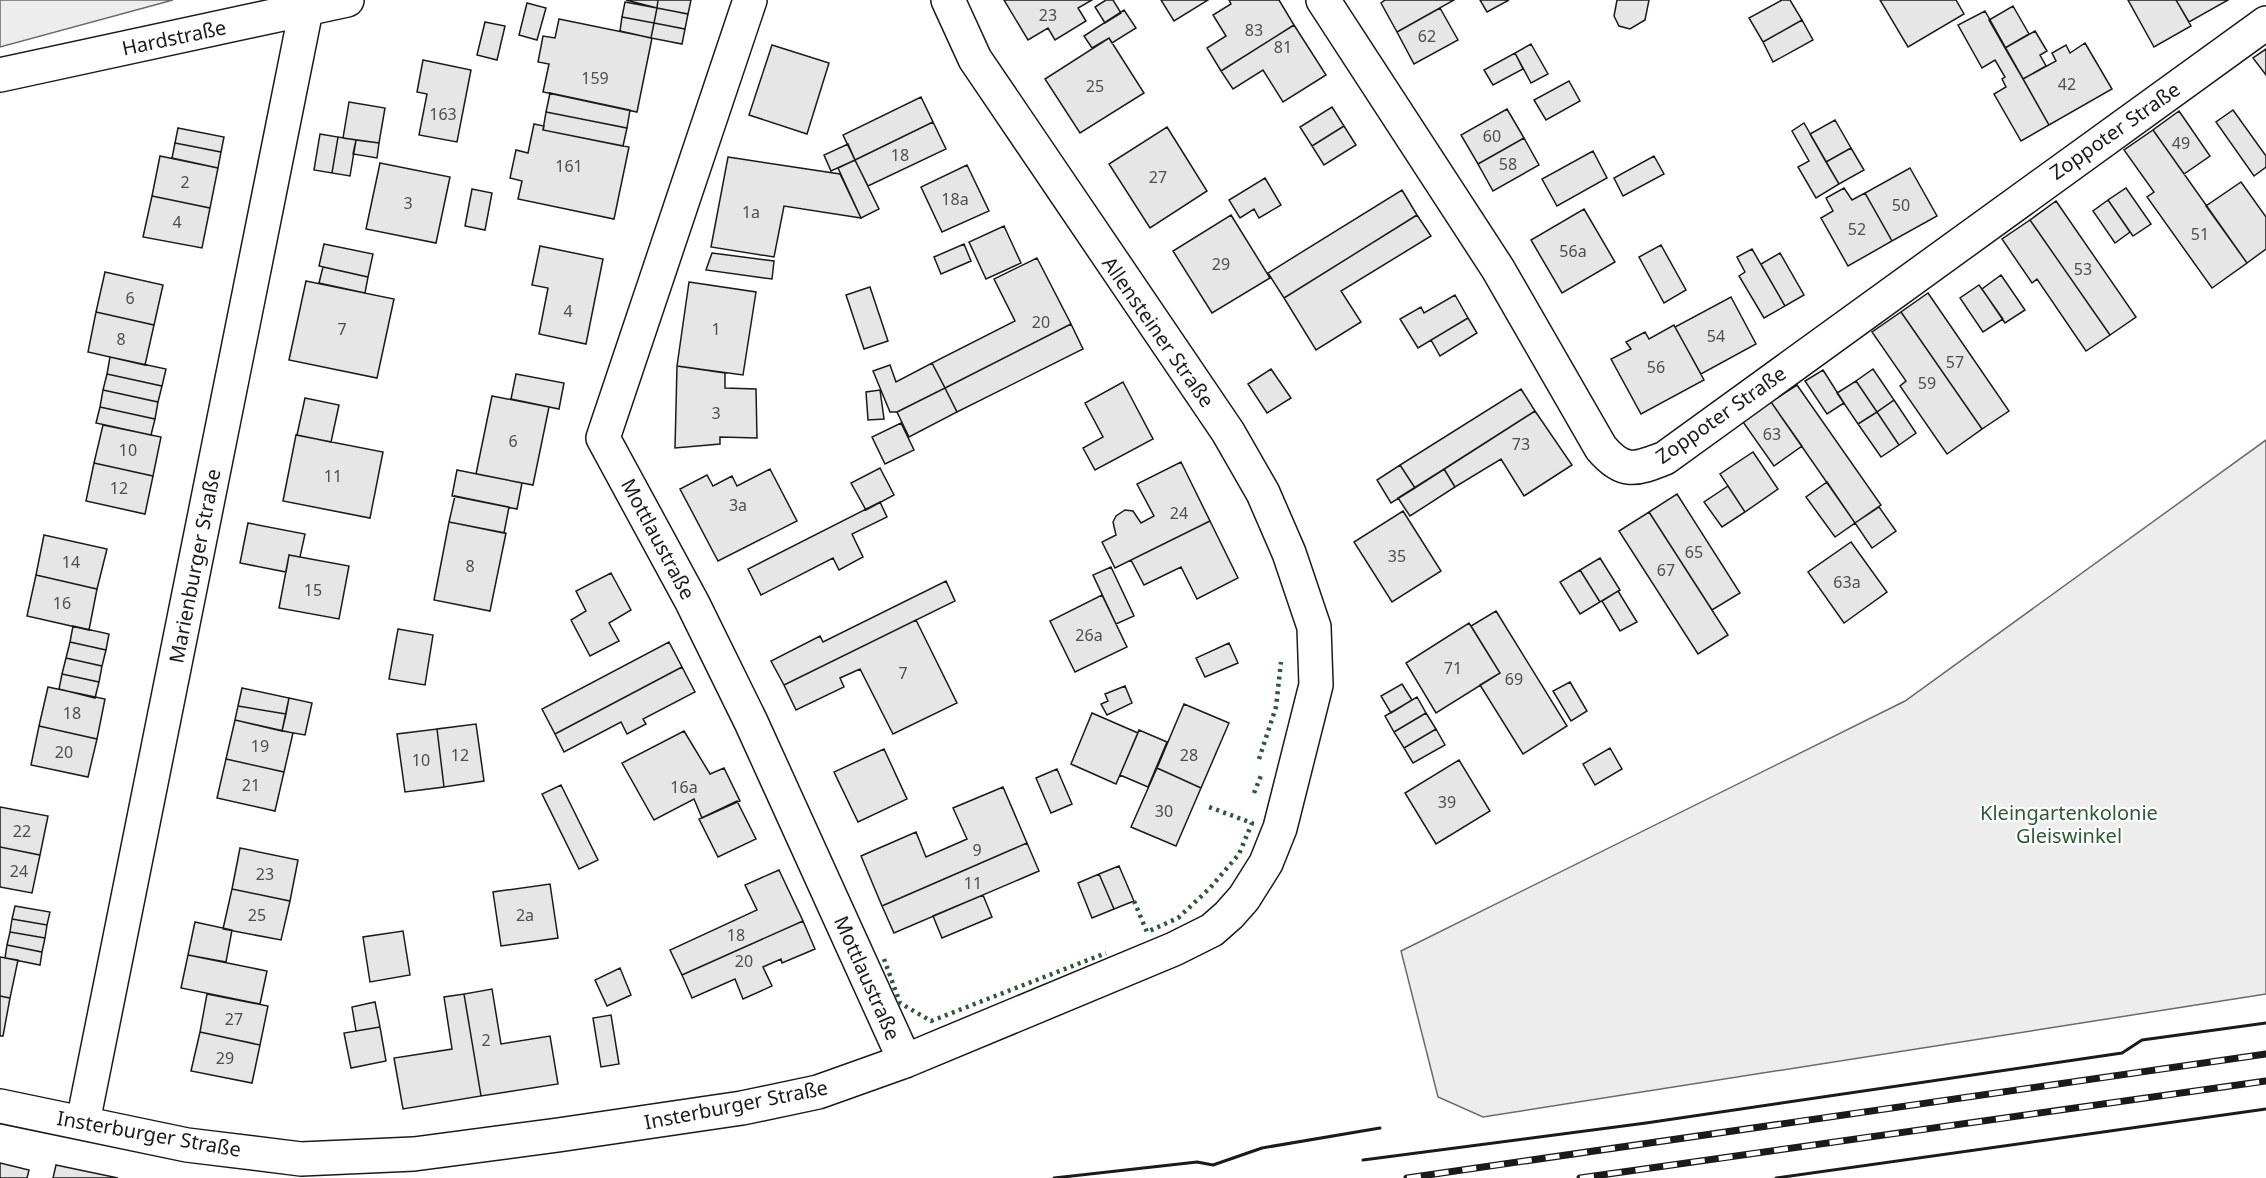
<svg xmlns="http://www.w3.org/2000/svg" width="2266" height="1178" font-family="'Noto Sans',sans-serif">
	<rect width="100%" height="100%" fill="#fff"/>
	<path fill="#ededed" stroke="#6a6a6a" stroke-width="1.5" d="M 0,0 L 173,0 L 0,47 Z
		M 2266,440 L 2266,994 L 1483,1117 L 1438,1097 L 1401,951 L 1905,701 Z"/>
	<path fill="#e6e6e6" stroke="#1a1a1a" stroke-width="1.5" d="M 626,0 L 658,0 L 657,8 Z
		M 658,0 L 691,0 L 688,14 L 657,8 Z
		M 1004,0 L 1092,0 L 1078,8 L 1086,21 L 1055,40 L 1048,28 L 1028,40 Z
		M 1106,0 L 1113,0 L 1121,13 L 1105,23 L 1095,7 Z
		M 1161,0 L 1208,0 L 1174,21 Z
		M 1229,0 L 1279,0 L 1294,25 L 1221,71 L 1207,48 L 1226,36 L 1213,15 L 1231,4 Z
		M 1385,0 L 1454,0 L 1397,32 L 1381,3 Z
		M 1480,0 L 1509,0 L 1487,12 Z
		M 1617,0 L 1649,0 L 1645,20 L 1630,29 L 1619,26 L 1614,16 Z
		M 1782,0 L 1790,0 L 1802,20 L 1763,42 L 1749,18 Z
		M 1880,0 L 1956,0 L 1964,14 L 1908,47 Z
		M 2128,0 L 2176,0 L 2191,26 L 2154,47 Z
		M 2176,0 L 2228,0 L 2189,22 Z
		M 625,2 L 657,8 L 654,23 L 622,17 Z
		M 527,3 L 546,8 L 537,40 L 519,35 Z
		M 2013,6 L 2029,34 L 2005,48 L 1989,20 Z
		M 657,8 L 688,14 L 685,29 L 654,23 Z
		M 1440,8 L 1458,40 L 1414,64 L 1397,32 Z
		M 1124,10 L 1136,28 L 1112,43 L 1109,38 L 1092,48 L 1084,36 Z
		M 1985,11 L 2049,125 L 2021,141 L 1994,94 L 2006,87 L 2002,79 L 2005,77 L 1995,60 L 1982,68 L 1958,25 Z
		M 622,17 L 654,23 L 651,38 L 620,31 Z
		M 559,19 L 652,38 L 637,112 L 543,92 L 549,64 L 538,62 L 543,36 L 555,38 Z
		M 1802,20 L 1813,40 L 1773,62 L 1763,42 Z
		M 485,22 L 505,26 L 497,60 L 477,55 Z
		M 654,23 L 685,29 L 682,44 L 651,38 Z
		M 1294,25 L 1326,75 L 1283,102 L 1263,70 L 1233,89 L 1221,71 Z
		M 2035,31 L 2047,51 L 2040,55 L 2046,66 L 2023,79 L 2005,48 Z
		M 1109,38 L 1144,93 L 1080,133 L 1045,79 Z
		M 2085,43 L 2112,89 L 2049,125 L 2023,79 L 2056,61 L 2052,53 L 2066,45 L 2070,53 Z
		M 1531,44 L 1548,74 L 1531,83 L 1515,53 Z
		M 772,45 L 829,63 L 807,134 L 749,115 Z
		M 2266,49 L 2266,75 L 2253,58 Z
		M 1515,53 L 1523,69 L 1493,85 L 1484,70 Z
		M 423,60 L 471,70 L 457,142 L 419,135 L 427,94 L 417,92 Z
		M 1569,81 L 1580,101 L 1546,120 L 1534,100 Z
		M 550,93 L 630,110 L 627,128 L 546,112 Z
		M 921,97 L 933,122 L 855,160 L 843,135 Z
		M 349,102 L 385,108 L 379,143 L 343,138 Z
		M 1332,107 L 1344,126 L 1312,146 L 1300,127 Z
		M 1507,109 L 1524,138 L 1478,164 L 1461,135 Z
		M 2233,110 L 2266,156 L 2266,167 L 2254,176 L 2216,122 Z
		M 2179,111 L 2210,156 L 2184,174 L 2153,130 Z
		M 546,112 L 627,128 L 623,146 L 543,130 Z
		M 1835,120 L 1851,148 L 1826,162 L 1810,134 Z
		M 933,122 L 946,149 L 868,186 L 855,160 Z
		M 1804,123 L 1839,184 L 1816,198 L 1798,167 L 1809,161 L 1792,131 Z
		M 534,124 L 544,126 L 543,130 L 629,147 L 614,219 L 518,199 L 522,181 L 510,178 L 516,150 L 528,153 Z
		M 1344,126 L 1356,145 L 1324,165 L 1312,146 Z
		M 1167,127 L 1207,191 L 1150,228 L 1109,164 Z
		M 178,128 L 224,137 L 221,152 L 175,143 Z
		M 2153,130 L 2247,263 L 2212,288 L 2147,197 L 2154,192 L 2124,150 Z
		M 320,134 L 338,137 L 332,173 L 314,170 Z
		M 338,137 L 356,140 L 350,176 L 332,173 Z
		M 1524,138 L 1539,165 L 1493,191 L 1478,164 Z
		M 356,140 L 379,143 L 377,158 L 353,154 Z
		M 175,143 L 221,152 L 218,168 L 172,158 Z
		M 848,144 L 855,160 L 831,171 L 824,155 Z
		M 1851,148 L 1864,170 L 1839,184 L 1826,162 Z
		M 1593,151 L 1607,178 L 1557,206 L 1542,179 Z
		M 160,156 L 218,168 L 210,208 L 152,196 Z
		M 1654,156 L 1664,174 L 1623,196 L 1614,178 Z
		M 728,157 L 840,174 L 861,218 L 784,206 L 774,257 L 711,247 Z
		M 855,160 L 879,209 L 861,218 L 838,168 Z
		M 380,163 L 450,177 L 436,243 L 366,229 Z
		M 967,165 L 989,211 L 942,232 L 921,187 Z
		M 1910,168 L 1937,216 L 1892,241 L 1865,193 Z
		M 1265,178 L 1281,205 L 1259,218 L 1254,209 L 1240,218 L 1229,200 Z
		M 2241,182 L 2266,217 L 2266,249 L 2247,263 L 2206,206 Z
		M 1844,188 L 1852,200 L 1865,193 L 1892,241 L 1848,266 L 1821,218 L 1833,211 L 1826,198 Z
		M 2126,188 L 2151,224 L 2133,236 L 2108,200 Z
		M 472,189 L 492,193 L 485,230 L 465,226 Z
		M 1402,190 L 1417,215 L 1284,298 L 1268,273 Z
		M 152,196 L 210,208 L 202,248 L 143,237 Z
		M 2108,200 L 2130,232 L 2115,243 L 2093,211 Z
		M 2056,201 L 2136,317 L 2110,335 L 2030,220 Z
		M 1584,209 L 1615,262 L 1562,293 L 1531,240 Z
		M 1231,215 L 1270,278 L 1212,313 L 1173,251 Z
		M 1417,215 L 1431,236 L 1341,291 L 1361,322 L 1316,350 L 1284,298 Z
		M 2030,220 L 2110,335 L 2086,351 L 2037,279 L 2032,283 L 2002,239 Z
		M 1004,226 L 1021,263 L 986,279 L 969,242 Z
		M 324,244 L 373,254 L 368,277 L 319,266 Z
		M 964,244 L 971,261 L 941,274 L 934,257 Z
		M 1661,245 L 1686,290 L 1664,303 L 1639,257 Z
		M 540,246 L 603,259 L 586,344 L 539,334 L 548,288 L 532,285 Z
		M 1752,249 L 1785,306 L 1764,318 L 1739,276 L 1745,272 L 1737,257 Z
		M 712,253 L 774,261 L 772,279 L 706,270 Z
		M 1780,253 L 1804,295 L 1785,306 L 1761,264 Z
		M 1037,258 L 1071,324 L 945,388 L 932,363 L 1015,321 L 994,279 Z
		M 323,267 L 368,277 L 365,293 L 319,283 Z
		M 105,272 L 163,285 L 154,325 L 96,312 Z
		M 2001,275 L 2025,310 L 2005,323 L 1982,289 Z
		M 306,281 L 394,299 L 377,378 L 289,360 Z
		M 689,282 L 756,292 L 743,375 L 677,366 Z
		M 1979,285 L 2003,319 L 1983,332 L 1960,298 Z
		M 870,287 L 888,341 L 864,349 L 846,295 Z
		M 1928,293 L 2009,411 L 1982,429 L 1901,312 Z
		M 1455,295 L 1468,318 L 1418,348 L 1400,319 L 1421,307 L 1424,313 Z
		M 1731,297 L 1756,344 L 1701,374 L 1675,327 Z
		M 96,312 L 154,325 L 145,365 L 88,352 Z
		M 1901,312 L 1982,429 L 1947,454 L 1900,386 L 1906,381 L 1872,332 Z
		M 1468,318 L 1477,333 L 1440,356 L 1431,340 Z
		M 1071,324 L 1083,349 L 957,412 L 945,388 Z
		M 1674,325 L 1704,380 L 1641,414 L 1611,359 L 1631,349 L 1626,342 L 1645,332 L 1649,339 Z
		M 110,357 L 166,369 L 162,386 L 107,374 Z
		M 932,363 L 945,388 L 897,412 L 890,412 L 873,371 L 890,365 L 896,382 Z
		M 677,366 L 725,373 L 725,388 L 756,389 L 757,438 L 720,437 L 720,444 L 675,448 Z
		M 1271,369 L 1291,398 L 1267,413 L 1248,384 Z
		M 1873,369 L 1894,400 L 1877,412 L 1856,381 Z
		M 1823,370 L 1844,403 L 1827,414 L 1805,381 Z
		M 107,374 L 162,386 L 158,402 L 103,390 Z
		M 516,374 L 564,383 L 559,409 L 511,399 Z
		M 1856,381 L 1877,412 L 1858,424 L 1837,393 Z
		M 1123,382 L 1153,439 L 1095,470 L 1083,448 L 1103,437 L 1085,403 Z
		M 1797,385 L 1881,505 L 1855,523 L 1771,402 Z
		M 945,388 L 957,412 L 909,437 L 897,412 Z
		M 1521,389 L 1535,411 L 1415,488 L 1400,465 Z
		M 103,390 L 158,402 L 155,419 L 100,407 Z
		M 880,390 L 884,419 L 868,420 L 866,392 Z
		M 492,396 L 549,407 L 533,485 L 476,474 Z
		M 305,398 L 339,405 L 331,442 L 297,435 Z
		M 1894,400 L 1916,433 L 1899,445 L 1877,412 Z
		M 1771,402 L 1802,446 L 1774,466 L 1743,422 Z
		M 100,407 L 155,419 L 151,435 L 96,423 Z
		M 1535,411 L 1572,465 L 1524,496 L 1501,459 L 1455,487 L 1444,469 Z
		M 1877,412 L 1899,445 L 1881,457 L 1858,424 Z
		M 901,423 L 914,450 L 885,464 L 872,437 Z
		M 103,425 L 161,437 L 153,476 L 94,463 Z
		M 296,435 L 383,452 L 370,518 L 283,501 Z
		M 1753,452 L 1778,489 L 1745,512 L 1720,474 Z
		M 1181,462 L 1210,521 L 1115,568 L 1102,542 L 1116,535 L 1113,522 L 1116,516 L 1125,510 L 1133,511 L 1141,523 L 1154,516 L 1137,484 Z
		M 94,463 L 153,476 L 145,514 L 86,501 Z
		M 1400,465 L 1415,488 L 1391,503 L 1377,480 Z
		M 880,468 L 894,495 L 866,510 L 851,483 Z
		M 770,469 L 797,521 L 718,561 L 680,489 L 707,475 L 713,486 L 732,476 L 737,486 Z
		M 1444,469 L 1455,487 L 1410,516 L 1398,498 Z
		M 457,470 L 522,483 L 517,509 L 452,496 Z
		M 1827,482 L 1855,523 L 1835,537 L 1806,497 Z
		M 1728,486 L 1745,512 L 1722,527 L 1704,502 Z
		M 1677,494 L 1740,593 L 1712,610 L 1649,512 Z
		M 455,496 L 509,507 L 504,533 L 449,522 Z
		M 880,502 L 887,517 L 852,534 L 863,557 L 839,570 L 833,558 L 761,595 L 748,569 Z
		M 1879,507 L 1896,531 L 1872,548 L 1855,523 Z
		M 1403,511 L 1441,571 L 1392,602 L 1354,542 Z
		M 1649,512 L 1728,635 L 1698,654 L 1619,531 Z
		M 1210,521 L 1238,578 L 1197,599 L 1181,567 L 1144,585 L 1131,560 Z
		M 449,522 L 506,533 L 490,611 L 434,600 Z
		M 248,523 L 305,534 L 300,557 L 289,555 L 286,572 L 240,563 Z
		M 44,535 L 107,549 L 97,589 L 36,575 Z
		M 1851,542 L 1887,592 L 1844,623 L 1808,572 Z
		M 289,555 L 349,566 L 339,619 L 279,608 Z
		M 1600,558 L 1620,590 L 1600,602 L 1580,570 Z
		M 1111,567 L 1134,616 L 1116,624 L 1093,575 Z
		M 1580,570 L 1600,602 L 1580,614 L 1560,582 Z
		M 611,573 L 631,610 L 609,623 L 619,641 L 590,656 L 571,620 L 586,611 L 576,591 Z
		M 36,575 L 97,589 L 89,630 L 27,616 Z
		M 946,581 L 955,601 L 784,685 L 771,661 L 820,636 L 823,642 Z
		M 1618,591 L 1637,622 L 1620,631 L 1602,601 Z
		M 1102,595 L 1127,647 L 1075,672 L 1050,621 Z
		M 1496,611 L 1567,726 L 1523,754 L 1480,685 L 1500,673 L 1471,626 Z
		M 916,620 L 957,703 L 893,734 L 860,669 L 840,678 L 844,687 L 796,710 L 784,685 Z
		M 1469,623 L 1500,673 L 1436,713 L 1406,663 Z
		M 73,626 L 109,634 L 106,650 L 70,642 Z
		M 398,629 L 433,635 L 425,685 L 389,679 Z
		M 70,642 L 106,650 L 102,666 L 66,658 Z
		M 669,642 L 682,667 L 555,734 L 542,709 Z
		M 1229,643 L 1238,663 L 1205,677 L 1196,658 Z
		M 66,658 L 102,666 L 99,682 L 62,674 Z
		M 682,667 L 695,692 L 643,719 L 646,724 L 627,734 L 621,722 L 564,752 L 555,734 Z
		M 62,674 L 99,682 L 95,698 L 59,689 Z
		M 1570,682 L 1587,711 L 1571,721 L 1553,691 Z
		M 1402,684 L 1412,700 L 1391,713 L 1381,696 Z
		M 1125,686 L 1132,703 L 1107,715 L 1101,704 L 1108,701 L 1105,694 Z
		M 48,687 L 105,699 L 97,739 L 39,726 Z
		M 242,688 L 289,698 L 286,714 L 238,706 Z
		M 1417,697 L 1426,713 L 1394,732 L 1385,716 Z
		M 289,698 L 312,703 L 305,735 L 282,731 Z
		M 1184,704 L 1229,723 L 1201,788 L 1157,768 Z
		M 238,706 L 286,714 L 282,731 L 235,720 Z
		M 1092,713 L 1138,733 L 1116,784 L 1071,764 Z
		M 1426,713 L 1436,729 L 1404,748 L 1394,732 Z
		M 235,720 L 293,733 L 284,772 L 226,759 Z
		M 476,724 L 484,781 L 444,787 L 437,729 Z
		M 39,726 L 97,739 L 88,777 L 31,765 Z
		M 437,729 L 444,787 L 405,792 L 397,734 Z
		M 1436,729 L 1445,745 L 1413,763 L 1404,748 Z
		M 1139,730 L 1167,742 L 1148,787 L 1120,775 Z
		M 684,731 L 710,774 L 724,768 L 740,801 L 702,818 L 694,799 L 654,820 L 622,763 Z
		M 1610,748 L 1622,769 L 1595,785 L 1583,764 Z
		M 884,749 L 907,799 L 858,822 L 834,772 Z
		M 226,759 L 284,772 L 275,811 L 217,798 Z
		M 1459,760 L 1490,811 L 1436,844 L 1405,793 Z
		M 1157,768 L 1201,788 L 1176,846 L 1131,827 Z
		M 1057,769 L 1072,804 L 1051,813 L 1036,778 Z
		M 561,785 L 598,860 L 579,869 L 542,794 Z
		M 1003,787 L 1027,843 L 882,906 L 861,856 L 916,832 L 926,857 L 967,839 L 953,808 Z
		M 737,801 L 756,839 L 718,857 L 699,819 Z
		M 0,807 L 48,816 L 40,855 L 0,847 Z
		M 1027,843 L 1039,871 L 894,933 L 882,906 Z
		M 0,847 L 40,855 L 32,893 L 0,887 Z
		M 240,848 L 298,860 L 290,901 L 232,889 Z
		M 1119,866 L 1134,901 L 1114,909 L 1099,874 Z
		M 779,870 L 803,921 L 682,975 L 670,950 L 757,910 L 745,885 Z
		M 1099,874 L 1114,909 L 1092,918 L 1078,883 Z
		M 550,884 L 558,938 L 501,946 L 493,892 Z
		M 232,889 L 290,901 L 281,940 L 223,929 Z
		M 983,895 L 992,917 L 942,938 L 933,916 Z
		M 15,906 L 50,912 L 47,925 L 12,919 Z
		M 12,919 L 47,925 L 45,938 L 10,932 Z
		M 803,921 L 815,949 L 782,963 L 781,959 L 763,967 L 772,986 L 743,999 L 735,979 L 692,998 L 682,975 Z
		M 195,922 L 232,930 L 226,962 L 188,955 Z
		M 403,931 L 410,975 L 370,982 L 363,937 Z
		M 10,932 L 45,938 L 42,952 L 7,945 Z
		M 7,945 L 42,952 L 40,965 L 5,958 Z
		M 188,955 L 267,971 L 260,1004 L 181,988 Z
		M 0,957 L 18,960 L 10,998 L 0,996 Z
		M 620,968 L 631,995 L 607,1006 L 595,980 Z
		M 492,989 L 501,1044 L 550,1036 L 558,1084 L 481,1096 L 464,994 Z
		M 207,994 L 268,1006 L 260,1045 L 200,1032 Z
		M 464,994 L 481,1096 L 403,1109 L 394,1058 L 452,1049 L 444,997 Z
		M 0,996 L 10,998 L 3,1036 L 0,1036 Z
		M 375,1002 L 380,1027 L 356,1031 L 352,1007 Z
		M 611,1015 L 619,1064 L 601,1067 L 593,1018 Z
		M 380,1027 L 386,1061 L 351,1068 L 344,1033 Z
		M 200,1032 L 260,1045 L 252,1083 L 191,1071 Z
		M 0,1163 L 29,1170 L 27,1178 L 0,1178 Z
		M 56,1165 L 118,1178 L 53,1178 Z"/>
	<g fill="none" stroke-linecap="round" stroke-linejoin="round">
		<g stroke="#1a1a1a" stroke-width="36">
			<path id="minor" d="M 750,0 L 603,438 L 692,602 L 751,722 L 905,1061
				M 1323,0 L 1498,269 L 1601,448 C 1623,474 1635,470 1665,458 L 2266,23
				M 0,75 L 347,0
				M 0,1106 L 187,1145 L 301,1159 L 414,1154 L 558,1135 L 742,1108 L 818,1092 L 905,1061 L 1174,949 L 1212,930 L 1229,915 L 1244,898 L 1266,863 L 1280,828 L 1316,685 L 1314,627 L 1289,553 L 1263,493 L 1228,432 L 975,59 L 948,0
				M 83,1122 L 306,10"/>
		</g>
		<use href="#minor" stroke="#fff" stroke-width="33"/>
		<g stroke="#1a1a1a" stroke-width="7">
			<path id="rail" d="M 1407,1178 L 2266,1054
				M 1580,1178 L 2266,1081"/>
		</g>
		<use href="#rail" stroke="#fff" stroke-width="4.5" stroke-dasharray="14" stroke-linecap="butt"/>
		<path stroke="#2b5a34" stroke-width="4.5" stroke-dasharray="3 4.5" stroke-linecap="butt" d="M 1259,759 L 1276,707 L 1281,662
			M 1254,793 L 1262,773
			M 1134,901 L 1147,932 L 1178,918 L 1210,888 L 1239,854 L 1252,823 L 1209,807
			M 884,959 L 900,1003 L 931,1021 L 1106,953"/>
		<path stroke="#1a1a1a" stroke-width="3" d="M 1363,1160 L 1646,1123 L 2122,1053 L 2142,1040 L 2266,1023
			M 1054,1178 L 1197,1162 L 1213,1165 L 1262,1148 L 1380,1128
			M 1776,1178 L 2266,1109"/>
	</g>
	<g text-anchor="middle" stroke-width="4.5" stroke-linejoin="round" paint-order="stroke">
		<g font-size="16" fill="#4d4d4d">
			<text x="1048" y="21">23</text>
			<text x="1254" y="36">83</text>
			<text x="1427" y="42">62</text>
			<text x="1283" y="53">81</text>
			<text x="595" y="84">159</text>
			<text x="2067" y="90">42</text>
			<text x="1095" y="92">25</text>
			<text x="443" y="120">163</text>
			<text x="1492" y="142">60</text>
			<text x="2181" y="149">49</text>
			<text x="900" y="161">18</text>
			<text x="1508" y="170">58</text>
			<text x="569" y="172">161</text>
			<text x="1158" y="183">27</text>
			<text x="185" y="188">2</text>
			<text x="955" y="205">18a</text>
			<text x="408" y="209">3</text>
			<text x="1901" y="211">50</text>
			<text x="751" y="218">1a</text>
			<text x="177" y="228">4</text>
			<text x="1857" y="235">52</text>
			<text x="2200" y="240">51</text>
			<text x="1573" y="257">56a</text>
			<text x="1221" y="270">29</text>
			<text x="2083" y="275">53</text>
			<text x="130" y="304">6</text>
			<text x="568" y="317">4</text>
			<text x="1041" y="328">20</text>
			<text x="342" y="335">7</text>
			<text x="716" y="335">1</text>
			<text x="1716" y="342">54</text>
			<text x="121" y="345">8</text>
			<text x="1955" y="368">57</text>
			<text x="1656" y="373">56</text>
			<text x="1927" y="389">59</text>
			<text x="716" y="419">3</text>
			<text x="1772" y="440">63</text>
			<text x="513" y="447">6</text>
			<text x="1521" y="450">73</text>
			<text x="128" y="456">10</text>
			<text x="333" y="482">11</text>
			<text x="119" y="494">12</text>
			<text x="738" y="511">3a</text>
			<text x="1179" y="519">24</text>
			<text x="1694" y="558">65</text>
			<text x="1397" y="562">35</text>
			<text x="71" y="568">14</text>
			<text x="470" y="572">8</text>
			<text x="1666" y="576">67</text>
			<text x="1847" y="588">63a</text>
			<text x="313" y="596">15</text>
			<text x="62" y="609">16</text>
			<text x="1089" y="641">26a</text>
			<text x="1453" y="674">71</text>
			<text x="903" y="679">7</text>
			<text x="1514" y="685">69</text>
			<text x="72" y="719">18</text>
			<text x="260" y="752">19</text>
			<text x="64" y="758">20</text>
			<text x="460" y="761">12</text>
			<text x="1189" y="761">28</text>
			<text x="421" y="766">10</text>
			<text x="251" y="791">21</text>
			<text x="684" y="793">16a</text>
			<text x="1447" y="808">39</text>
			<text x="1164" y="817">30</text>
			<text x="22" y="837">22</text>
			<text x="977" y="856">9</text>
			<text x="19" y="877">24</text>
			<text x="265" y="880">23</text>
			<text x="973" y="889">11</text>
			<text x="257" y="921">25</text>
			<text x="525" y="921">2a</text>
			<text x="736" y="941">18</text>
			<text x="744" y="967">20</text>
			<text x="234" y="1025">27</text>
			<text x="486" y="1046">2</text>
			<text x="225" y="1064">29</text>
		</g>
		<g font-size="20" fill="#1a1a1a" stroke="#fff">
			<text transform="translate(174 38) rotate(-12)" y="7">Hardstraße</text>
			<text transform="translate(2115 131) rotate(-35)" y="7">Zoppoter Straße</text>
			<text transform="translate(1158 332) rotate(55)" y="7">Allensteiner Straße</text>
			<text transform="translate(1721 415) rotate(-35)" y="7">Zoppoter Straße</text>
			<text transform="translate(658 539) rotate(62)" y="7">Mottlaustraße</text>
			<text transform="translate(195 566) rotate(-79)" y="7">Marienburger Straße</text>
			<text transform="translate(867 978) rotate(66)" y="7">Mottlaustraße</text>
			<text transform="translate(736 1105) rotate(-11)" y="7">Insterburger Straße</text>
			<text transform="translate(149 1134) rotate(10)" y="7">Insterburger Straße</text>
		</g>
		<g font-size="20" fill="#2b5a34" stroke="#fff">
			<text x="2069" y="820">Kleingartenkolonie<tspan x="2069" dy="23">Gleiswinkel</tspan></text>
		</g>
	</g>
</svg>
